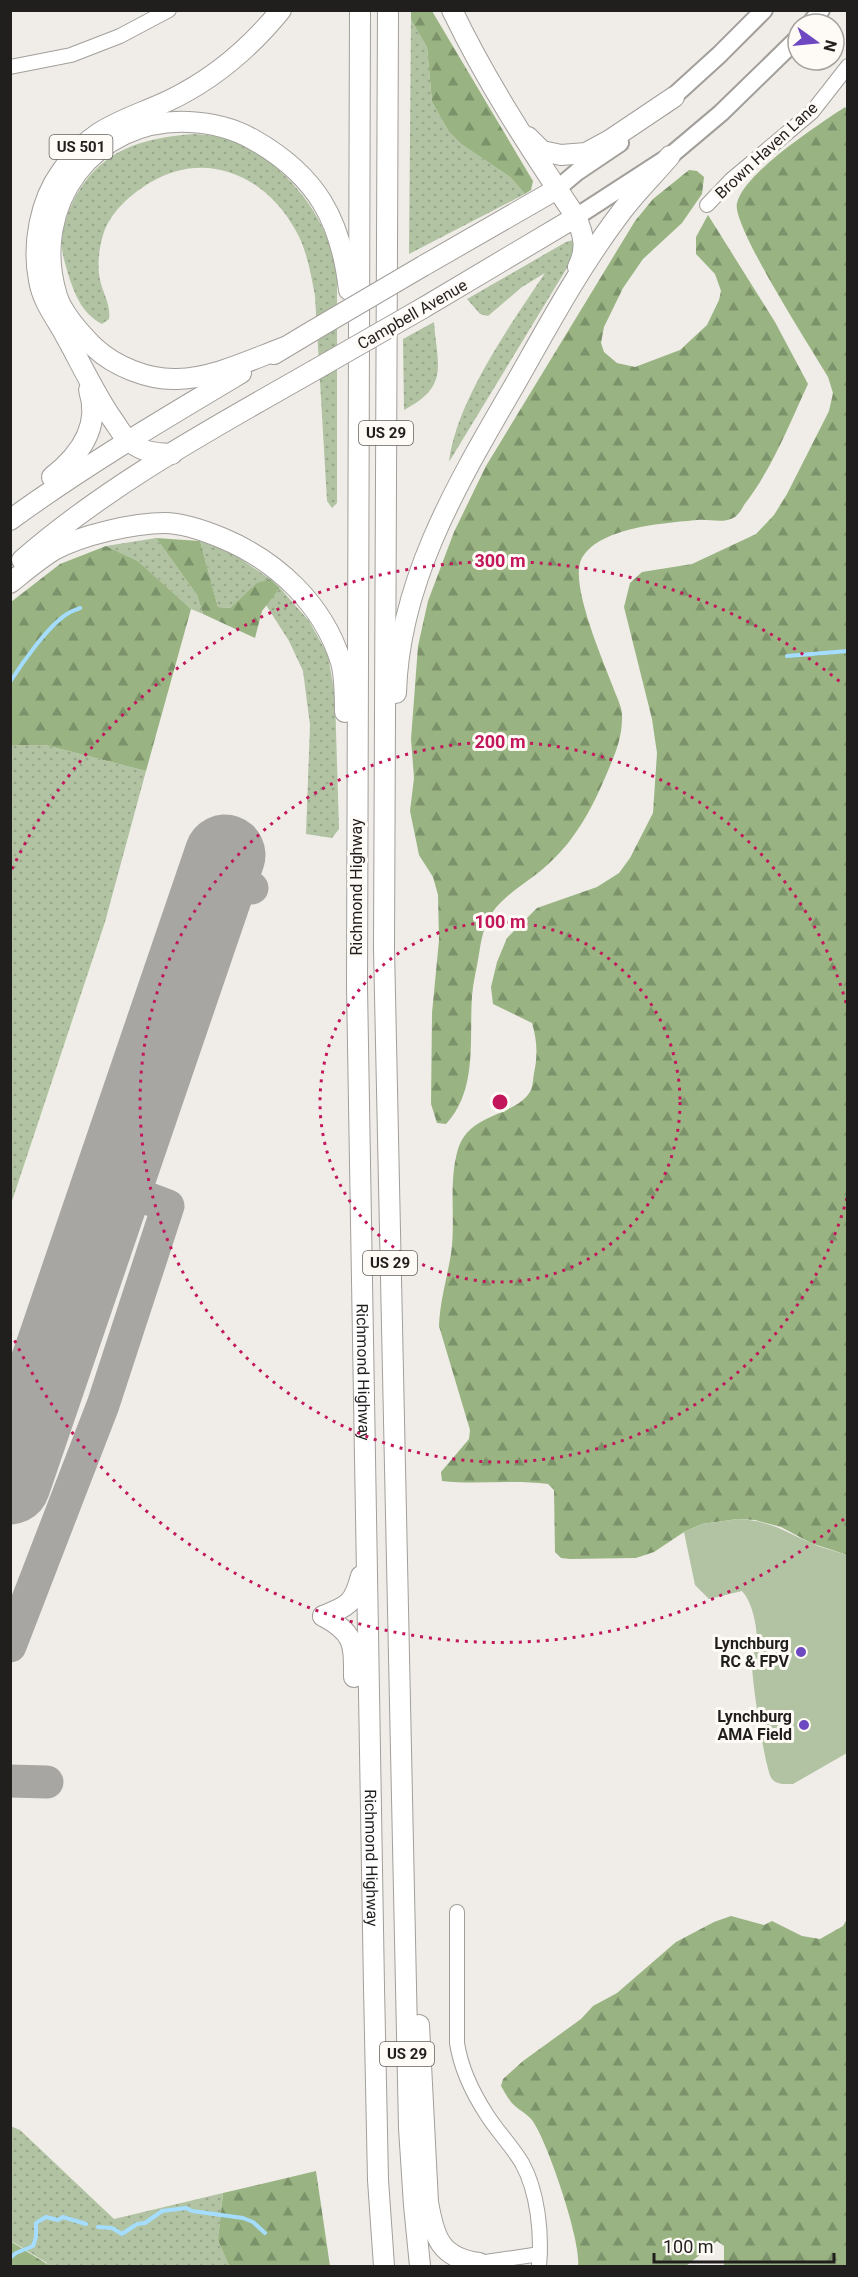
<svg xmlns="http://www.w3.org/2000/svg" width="858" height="2277" font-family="Roboto,sans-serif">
	<defs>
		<pattern id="grass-dots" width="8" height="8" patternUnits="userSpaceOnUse" patternTransform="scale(1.5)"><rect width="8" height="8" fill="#b1c3a2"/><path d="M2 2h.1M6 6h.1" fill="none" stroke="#98a78b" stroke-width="1.8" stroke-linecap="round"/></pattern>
		<pattern id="forest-firs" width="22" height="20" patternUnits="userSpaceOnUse" patternTransform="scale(1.5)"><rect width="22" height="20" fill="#99b482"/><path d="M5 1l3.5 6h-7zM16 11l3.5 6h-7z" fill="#7c926a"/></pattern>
	</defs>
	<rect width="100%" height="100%" fill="#f0ede8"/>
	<path fill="url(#grass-dots)" d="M 411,20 L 427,47 L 432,102 L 449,132 L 461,144 L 510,177 L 525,194 L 409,254 Z
		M 194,134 C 203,135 213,135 221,137 C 282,156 332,217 337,280 L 337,503 L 332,508 L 327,501 L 315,296 C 311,275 307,250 296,231 C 266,176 207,149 151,182 C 131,194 110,212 103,235 C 99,249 97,265 100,280 C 103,294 111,304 109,319 L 102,324 C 82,313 76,297 69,277 C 66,266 61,253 62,241 C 65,204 89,166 123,150 C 145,139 170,136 194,134 Z
		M 573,240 L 577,247 L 573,258 L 449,462 C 456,401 511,324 545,273 L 522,287 L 488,316 L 480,314 L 467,299 L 566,242 Z
		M 434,322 C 437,365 450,386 404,410 L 403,339 Z
		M 156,538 L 197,595 L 203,614 L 191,609 L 138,561 L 106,546 Z
		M 200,541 L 232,553 L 270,579 L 257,584 L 230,608 L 218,607 Z
		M 280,588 L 309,621 L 328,655 L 335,697 L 339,829 L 332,838 L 306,834 L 310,725 L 303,671 L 289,641 L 266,605 Z
		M 28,744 L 45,745 L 146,771 L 105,922 L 11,1204 L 10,745 Z
		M 10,2126 L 20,2130 L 114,2219 L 223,2193 L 218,2240 L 229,2266 L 46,2266 L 47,2263 L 11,2241 Z"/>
	<path fill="url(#forest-firs)" d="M 411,11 L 432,11 L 533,181 L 531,190 L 525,194 L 510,177 L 461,144 L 449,132 L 432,102 L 427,47 L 411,20 Z
		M 845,107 L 848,111 L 847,1555 L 811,1543 L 781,1527 L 755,1520 L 738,1519 L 702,1524 L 684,1532 L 654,1552 L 636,1558 L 570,1559 L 561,1558 L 555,1552 L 554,1490 L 548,1484 C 512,1479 477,1485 442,1481 L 441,1472 L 469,1439 L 470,1430 L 439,1326 C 440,1301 447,1278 451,1254 C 456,1219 448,1183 458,1149 C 470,1111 517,1117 531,1090 C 533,1085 533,1078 534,1073 C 538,1055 537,1040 532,1023 L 493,1004 L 491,987 L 497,962 L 507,938 L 537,908 L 597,887 L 619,873 L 630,858 L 653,813 L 657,753 L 652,719 L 624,607 L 630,583 L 642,572 L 692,564 L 756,534 L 774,515 L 787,494 L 829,411 L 833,393 L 828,377 C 813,351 731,225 737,203 C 744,173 818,125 845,107 Z
		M 689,170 L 697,171 L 704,177 L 702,194 L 682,223 L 643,259 L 623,288 L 604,327 L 601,343 L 604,352 L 617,363 L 635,367 L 680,350 L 707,325 L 719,300 L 721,291 L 715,274 L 696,254 L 696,237 L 708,215 L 775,322 L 808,384 C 789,425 772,469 744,505 C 742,509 739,514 735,517 C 724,524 710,519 698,520 C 665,523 597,527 581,560 C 570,585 603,660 613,687 C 616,696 623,708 622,718 C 622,739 615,754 607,773 C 592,809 575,841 545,867 C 527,883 501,896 489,918 C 483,929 481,942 479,954 C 477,968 473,982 472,996 C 469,1039 478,1090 446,1124 L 437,1123 L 431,1104 L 432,1013 L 439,940 L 438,895 L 433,877 L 419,855 L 410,811 L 414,778 L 411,739 L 418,646 L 428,601 L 454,532 L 486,466 L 635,221 L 653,199 Z
		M 156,538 L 200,541 L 218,607 L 230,608 L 257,583 L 270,579 L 280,588 L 262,611 L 255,638 L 203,614 L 197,595 Z
		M 106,546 L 138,561 L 191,609 L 146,771 L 45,745 L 11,745 L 11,602 L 60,564 Z
		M 731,1916 L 764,1925 L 772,1921 L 802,1936 L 820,1939 L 843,1926 L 847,1919 L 847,2266 L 724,2266 L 724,2246 L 717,2241 L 686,2266 L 578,2266 C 582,2243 547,2140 532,2120 C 526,2113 517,2109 511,2102 C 507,2097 504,2091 501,2086 L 503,2079 L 523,2061 L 581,2019 L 593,2006 L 617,1993 L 676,1942 L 714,1922 Z
		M 316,2171 L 330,2266 L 229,2266 L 218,2240 L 223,2193 Z
		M 10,2241 L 47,2264 L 46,2266 L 11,2266 Z"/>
	<path fill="#b1c3a2" d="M 738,1519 C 771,1521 781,1530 811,1543 C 822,1548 835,1551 847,1555 L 847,1753 L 793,1784 C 786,1784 777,1785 772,1779 C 765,1771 752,1680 752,1665 C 752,1656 757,1647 757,1638 C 756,1622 752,1602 742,1591 L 709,1599 L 695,1585 L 684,1532 L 702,1524 Z"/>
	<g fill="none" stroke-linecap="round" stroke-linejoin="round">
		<path stroke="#a4ddff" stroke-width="4" d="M 787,656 L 848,651
			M 10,682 C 22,663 48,626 67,614 C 71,611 76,610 80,608
			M 98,2227 L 112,2228 L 122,2234 L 137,2224 L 145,2223 L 162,2211 L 186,2208 L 192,2211 L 243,2218 L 253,2222 L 265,2233
			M 10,2258 L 16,2253 L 33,2246 L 36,2237 L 36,2223 L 46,2217 L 58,2220 L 63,2217 L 86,2224"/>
		<path stroke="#a8a6a2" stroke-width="33" d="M 218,875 L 252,888
			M 10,1646 L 103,1405 L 168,1206 L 112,1185
			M 10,1781 L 47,1782"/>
		<path stroke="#a8a6a2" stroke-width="81" d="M 10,1484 L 225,855"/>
		<g stroke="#a29f9b" stroke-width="16">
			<path id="minor" d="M 10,67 L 71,55 L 120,36 L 169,10
				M 707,205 L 731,180 L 812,112 L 848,66
				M 457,1912 L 457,2043 C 461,2069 472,2092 487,2115 C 497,2131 512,2146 522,2163 C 538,2192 542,2234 539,2266
				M 479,2263 L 540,2254"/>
		</g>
		<g stroke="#a29f9b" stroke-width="20">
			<path id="major" d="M 810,24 L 821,10
				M 664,105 L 719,55 L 764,10
				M 557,189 L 577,172 L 620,143
				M 576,217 L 670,156 L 721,113 L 798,38"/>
		</g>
		<g stroke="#a29f9b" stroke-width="22">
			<g id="highway">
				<path id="s1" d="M 360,10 L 357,986 L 374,1987 L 378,2180 L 384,2266"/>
				<path d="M 388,10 L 384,948 L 409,2128 L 414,2205 L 420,2266"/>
				<path d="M 452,10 C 487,83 531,150 576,217 C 584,235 587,249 578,267"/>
				<path d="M 528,137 L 542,151 L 561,155 L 586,153 L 610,140 L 674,97"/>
				<path d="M 423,266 L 557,189"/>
				<path d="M 423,308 L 576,217"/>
				<path d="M 285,347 C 250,360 214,378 177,379 C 148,380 114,366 94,347 C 80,333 63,315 57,296 C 29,205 94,117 189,122 C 212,123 235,129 254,140 C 317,176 341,220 349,290"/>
				<path d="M 274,354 L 314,330"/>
				<path d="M 172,454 C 154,453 145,453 130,442 C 123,437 118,427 113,420 C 94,393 81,363 64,333 C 55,317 42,300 39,280 C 32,245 40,201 61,172 C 92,126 122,122 168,101 C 212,80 251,47 281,10"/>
				<path d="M 52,477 C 80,455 101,426 89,390"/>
				<path d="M 10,520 C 84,466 162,420 241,373"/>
				<path d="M 22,560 C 109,484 213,428 313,371"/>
				<path d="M 10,583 C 24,572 39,559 54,550 C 82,535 133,523 165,523 C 183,523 205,531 222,538 C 277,561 323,604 341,662 C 345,677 345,696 345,712"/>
				<path d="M 396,693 C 399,580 459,481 514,386 C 547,328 579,268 619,215 C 634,194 653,176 670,156"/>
				<path d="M 323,1616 C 355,1633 354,1644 354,1677"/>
				<path d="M 323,1616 C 349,1606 354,1603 361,1576"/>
				<path d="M 419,2025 L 428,2202 C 434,2237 440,2258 479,2263"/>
			</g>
		</g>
		<use href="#minor" stroke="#fff" stroke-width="14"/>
		<use href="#major" stroke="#fff" stroke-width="16"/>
		<use href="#highway" stroke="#fff" stroke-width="20"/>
		<g stroke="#a29f9b" stroke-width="22" stroke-linecap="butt">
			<path id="highway-bridge" d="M 314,330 L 423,266
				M 313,371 L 423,308"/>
		</g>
		<use href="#highway-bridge" stroke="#fff" stroke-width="20"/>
	</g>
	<g fill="none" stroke="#c2185b" stroke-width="3" stroke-dasharray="3 6">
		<circle cx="500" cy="1102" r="180"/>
		<path d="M847 1198A360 360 0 1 1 847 1006"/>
		<path d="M844 1519A541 541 0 0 1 12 1335M12 869A541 541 0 0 1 844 685"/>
	</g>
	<g fill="#6d48c1" stroke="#fefaf6" stroke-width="2">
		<circle cx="801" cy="1652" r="6"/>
		<circle cx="804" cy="1725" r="6"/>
	</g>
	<g text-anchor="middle" stroke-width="6" stroke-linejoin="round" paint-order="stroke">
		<g fill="#fefaf6" stroke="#63615e" stroke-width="1.5">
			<rect x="49.5" y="135" width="63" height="24" rx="4.5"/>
			<rect x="359" y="421" width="54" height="24" rx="4.5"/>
			<rect x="363" y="1251" width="54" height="24" rx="4.5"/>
			<rect x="380" y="2042" width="54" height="24" rx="4.5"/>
		</g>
		<g font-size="15" font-weight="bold" fill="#201f1d">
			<text x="81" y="152">US 501</text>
			<text x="386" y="438">US 29</text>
			<text x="390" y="1268">US 29</text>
			<text x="407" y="2059">US 29</text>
		</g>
		<g font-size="16" fill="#201f1d" stroke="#fefaf6">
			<text transform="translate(766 150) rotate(-43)" y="6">Brown Haven Lane</text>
			<text transform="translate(412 314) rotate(-30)" y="6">Campbell Avenue</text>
			<text transform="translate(356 887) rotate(-90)" y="6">Richmond Highway</text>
			<text dy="6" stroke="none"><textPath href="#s1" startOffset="1362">Richmond Highway</textPath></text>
			<text dy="6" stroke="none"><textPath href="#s1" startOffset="1848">Richmond Highway</textPath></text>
		</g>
		<g font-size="16" font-weight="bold" fill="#201f1d" stroke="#fefaf6" text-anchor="end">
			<text x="789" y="1649">Lynchburg<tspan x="789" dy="18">RC &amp; FPV</tspan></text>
			<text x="792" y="1722">Lynchburg<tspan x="792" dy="18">AMA Field</tspan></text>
		</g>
	</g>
	<circle cx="500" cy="1102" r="9" fill="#c2185b" stroke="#fefaf6" stroke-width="3"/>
	<g font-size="18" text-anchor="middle" font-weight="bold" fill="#c2185b" stroke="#fefaf6" stroke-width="6" stroke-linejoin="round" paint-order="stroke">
		<text x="500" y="567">300 m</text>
		<text x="500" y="748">200 m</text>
		<text x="500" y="928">100 m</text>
	</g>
	<rect width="858" height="2277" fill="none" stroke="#201f1d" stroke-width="24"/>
	<g transform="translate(816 42) rotate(105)"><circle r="28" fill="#fefaf6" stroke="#a5a29f" stroke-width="1.5"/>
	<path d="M0-4.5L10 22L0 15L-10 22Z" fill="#6d48c1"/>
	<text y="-9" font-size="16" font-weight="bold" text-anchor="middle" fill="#201f1d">N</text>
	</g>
	<path d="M654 2253v9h180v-9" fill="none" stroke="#201f1d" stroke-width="3"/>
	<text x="663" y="2253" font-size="18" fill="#201f1d" stroke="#fefaf6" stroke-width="4.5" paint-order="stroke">100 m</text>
</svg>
